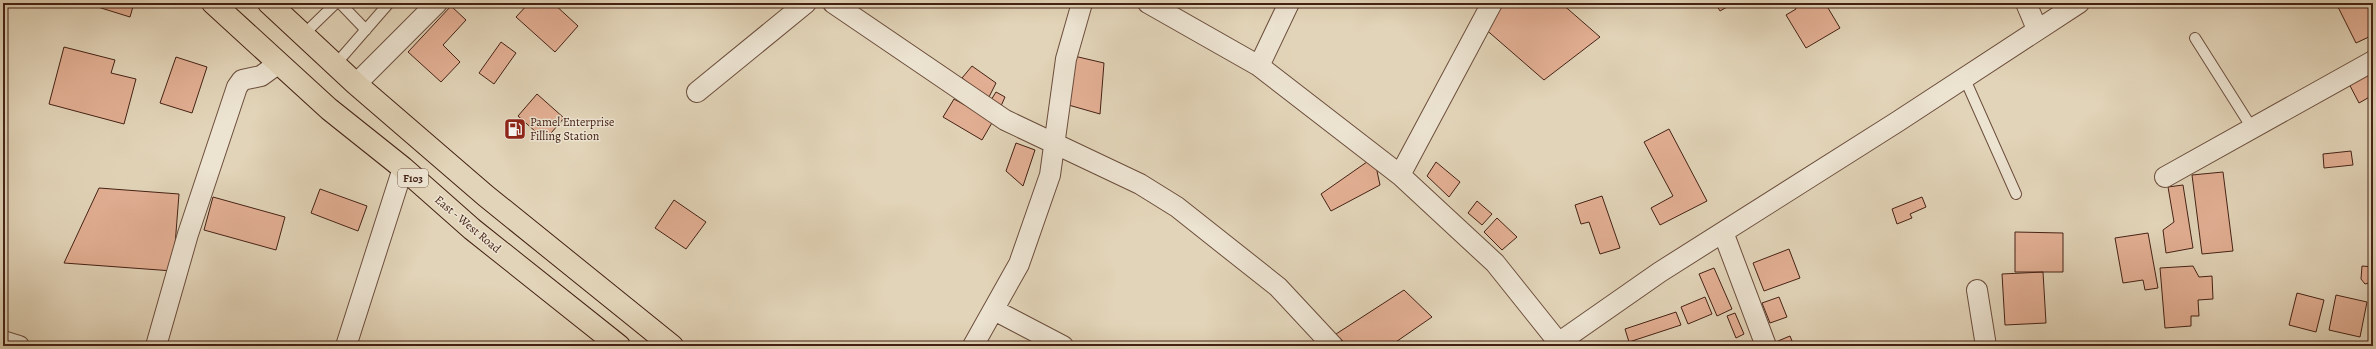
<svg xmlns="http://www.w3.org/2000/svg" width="2376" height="349" font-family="Alegreya,serif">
	<rect width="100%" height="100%" fill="#e2d4b8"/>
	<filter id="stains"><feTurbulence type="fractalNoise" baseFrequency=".005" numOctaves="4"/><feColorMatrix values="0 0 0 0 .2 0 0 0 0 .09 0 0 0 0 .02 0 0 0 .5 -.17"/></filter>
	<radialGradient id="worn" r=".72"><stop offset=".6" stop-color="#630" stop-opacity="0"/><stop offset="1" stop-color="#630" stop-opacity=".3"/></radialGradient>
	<path fill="#e3af94" stroke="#442114" d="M 85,3 L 134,3 L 130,17 Z
		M 529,3 L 553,3 L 578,26 L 555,52 L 516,17 Z
		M 1498,3 L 1561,3 L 1600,37 L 1544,80 L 1483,27 Z
		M 1715,3 L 1734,3 L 1720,11 Z
		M 1793,3 L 1825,3 L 1840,28 L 1806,48 L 1786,15 L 1796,9 Z
		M 2336,3 L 2373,3 L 2373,35 L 2356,43 Z
		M 451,6 L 466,20 L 443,45 L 460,62 L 441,82 L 408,52 Z
		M 501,42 L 516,53 L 494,84 L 479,73 Z
		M 64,47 L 115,60 L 111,73 L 136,79 L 124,124 L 49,104 Z
		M 1074,56 L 1104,63 L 1100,114 L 1065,104 Z
		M 176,57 L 207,67 L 192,113 L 160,103 Z
		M 972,66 L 996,83 L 988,99 L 962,78 Z
		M 2373,66 L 2373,95 L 2359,103 L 2347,80 Z
		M 996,92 L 1005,97 L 1001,106 L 991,100 Z
		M 537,94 L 564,118 L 545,140 L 518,116 Z
		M 954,99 L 993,121 L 982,140 L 943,117 Z
		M 1669,129 L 1707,201 L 1660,225 L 1651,208 L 1673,196 L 1644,142 Z
		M 1016,143 L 1035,150 L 1023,186 L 1006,171 Z
		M 2351,151 L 2353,165 L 2324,168 L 2323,154 Z
		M 1374,157 L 1380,185 L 1331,211 L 1321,194 Z
		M 1436,162 L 1460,182 L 1449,197 L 1427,176 Z
		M 2223,172 L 2233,251 L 2202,254 L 2192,175 Z
		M 2183,185 L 2193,248 L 2166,253 L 2163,230 L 2174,222 L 2168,187 Z
		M 99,188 L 179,194 L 173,271 L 64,263 Z
		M 320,189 L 367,206 L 358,231 L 311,213 Z
		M 1602,196 L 1620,248 L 1600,254 L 1589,222 L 1581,224 L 1575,205 Z
		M 213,197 L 285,217 L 276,250 L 204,230 Z
		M 1922,197 L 1926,207 L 1910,214 L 1912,218 L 1897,224 L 1892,209 Z
		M 674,200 L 706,222 L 686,249 L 655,228 Z
		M 1477,201 L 1492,214 L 1482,225 L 1468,213 Z
		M 1497,218 L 1517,237 L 1502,250 L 1484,232 Z
		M 2015,232 L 2063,233 L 2063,272 L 2015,272 Z
		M 2148,233 L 2158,288 L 2145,290 L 2143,280 L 2123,283 L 2115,238 Z
		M 1789,249 L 1800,278 L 1764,291 L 1753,263 Z
		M 2193,266 L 2199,277 L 2212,276 L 2213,299 L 2198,300 L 2199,316 L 2191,316 L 2191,326 L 2165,328 L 2160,268 Z
		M 2362,266 L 2373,267 L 2373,282 L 2365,284 L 2361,279 Z
		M 1714,268 L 1732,309 L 1717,316 L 1699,274 Z
		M 2043,272 L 2046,323 L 2005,325 L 2002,274 Z
		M 1404,290 L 1432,317 L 1390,346 L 1348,346 L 1336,334 Z
		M 2297,293 L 2324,300 L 2316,332 L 2289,325 Z
		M 2336,295 L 2367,302 L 2360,337 L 2329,330 Z
		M 1705,297 L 1712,314 L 1688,324 L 1681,307 Z
		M 1779,297 L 1787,317 L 1770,323 L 1762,303 Z
		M 1676,312 L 1681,325 L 1629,342 L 1625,329 Z
		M 1735,313 L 1744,334 L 1736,338 L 1727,316 Z
		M 1790,336 L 1794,346 L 1780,346 L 1778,341 Z"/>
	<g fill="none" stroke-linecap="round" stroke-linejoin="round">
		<g stroke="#6c4e3d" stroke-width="12">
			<path id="service" d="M 340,3 L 366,30
				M 303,35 L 336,3
				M 2195,38 L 2252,128
				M 335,65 L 389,3
				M 1964,77 L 2016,194"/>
		</g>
		<g stroke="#6c4e3d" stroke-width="22">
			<path id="minor" d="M 833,3 L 1005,120 L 1140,184 L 1177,207 L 1278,287 L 1333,346
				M 1148,3 L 1259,66 L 1400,175 L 1495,263 L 1559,343
				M 2026,3 L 2037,29
				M 1259,66 L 1289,3
				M 356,84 L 437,3
				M 697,92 L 806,3
				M 1400,175 L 1492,3
				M 2165,177 L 2373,61
				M 1723,232 L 1766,346
				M 1977,290 L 1986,346
				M 994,310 L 1063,346
				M 3,341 L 19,346
				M 156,346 L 188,234 L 237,87 L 242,80 L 261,76 L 279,63
				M 346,346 L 403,168
				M 973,346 L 1019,264 L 1050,175 L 1066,59 L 1082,3
				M 1554,346 L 1660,272 L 1897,122 L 2079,3"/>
		</g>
		<g stroke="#442114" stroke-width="24">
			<path id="primary" d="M 213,3 L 329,109 L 403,168 L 472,229 L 619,346
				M 269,3 L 356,84 L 486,196 L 672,346"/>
		</g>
		<use href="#service" stroke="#ece3d1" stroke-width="10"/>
		<use href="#minor" stroke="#ece3d1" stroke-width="20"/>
		<use href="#primary" stroke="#e2d4b8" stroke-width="22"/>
	</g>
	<defs>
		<g id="fuel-square" transform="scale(1.15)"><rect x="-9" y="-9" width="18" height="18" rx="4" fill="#8f2418" stroke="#ece3d1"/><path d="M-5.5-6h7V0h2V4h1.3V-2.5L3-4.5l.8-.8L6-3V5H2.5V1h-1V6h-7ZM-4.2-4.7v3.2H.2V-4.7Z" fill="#fff"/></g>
	</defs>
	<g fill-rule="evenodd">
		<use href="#fuel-square" x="515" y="129"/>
	</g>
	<g text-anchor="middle" stroke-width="3" stroke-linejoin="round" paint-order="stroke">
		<rect fill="#ece3d1" stroke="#765b4d" stroke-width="1" x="398" y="169" width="30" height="18" rx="3"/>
		<g font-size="11" font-weight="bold" fill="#442114">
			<text x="413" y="182">F103</text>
		</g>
		<g font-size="12" fill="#442114" stroke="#ece3d1" text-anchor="start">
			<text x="530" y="126">Pamel Enterprise<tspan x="530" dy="14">Filling Station</tspan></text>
		</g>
		<g font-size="12" fill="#442114" stroke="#ece3d1">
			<text transform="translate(468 224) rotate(40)" y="4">East - West Road</text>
		</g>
	</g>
	<rect width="2376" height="349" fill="none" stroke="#e2d4b8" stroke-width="16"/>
	<rect x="4" y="4" width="2368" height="341" fill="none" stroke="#442114" stroke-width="2"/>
	<rect x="8" y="8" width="2360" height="333" fill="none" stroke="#442114"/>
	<rect width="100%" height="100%" filter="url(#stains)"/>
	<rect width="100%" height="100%" fill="url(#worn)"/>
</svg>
